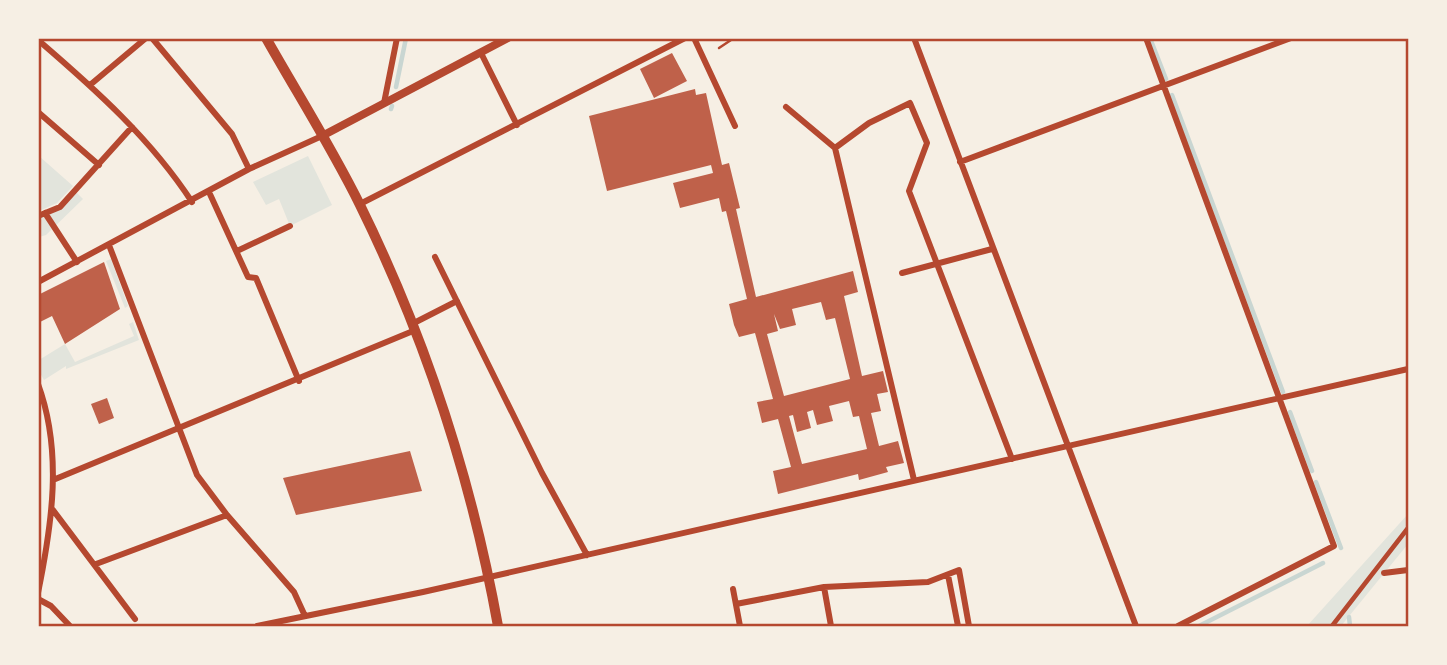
<svg xmlns="http://www.w3.org/2000/svg" width="1447" height="665" font-family="Overpass,sans-serif">
	<rect width="100%" height="100%" fill="#f6efe4"/>
	<path fill="#e2e4dc" d="M 39,156 L 73,186 L 57,203 L 39,211 Z
		M 308,156 L 332,205 L 290,226 L 279,199 L 266,205 L 253,182 Z
		M 75,191 L 83,199 L 46,235 L 39,237 L 39,216 L 60,207 Z
		M 111,259 L 128,306 L 125,308 L 106,261 Z
		M 133,322 L 139,340 L 66,369 L 66,366 L 44,380 L 39,371 L 39,360 L 65,344 L 75,362 L 134,336 L 129,324 Z
		M 1408,514 L 1408,544 L 1341,626 L 1307,626 Z"/>
	<g fill="none" stroke-linecap="round" stroke-linejoin="round">
		<path stroke="#c9d6d2" stroke-width="4.5" d="M 1150,38 L 1166,79
			M 396,87 L 406,38
			M 1172,95 L 1283,392
			M 391,109 L 392,106
			M 1290,412 L 1312,471
			M 1316,482 L 1341,548
			M 1349,617 L 1350,626
			M 1199,626 L 1323,563"/>
	</g>
	<path fill="#bf614a" fill-rule="evenodd" d="M 672,53 L 687,81 L 654,98 L 640,69 Z
		M 695,89 L 696,95 L 706,93 L 722,165 L 729,163 L 740,208 L 736,209 L 756,297 L 853,271 L 858,292 L 844,296 L 862,376 L 883,371 L 888,392 L 877,394 L 881,411 L 871,413 L 879,446 L 898,441 L 904,463 L 886,467 L 888,472 L 859,480 L 858,474 L 778,494 L 773,471 L 791,467 L 778,419 L 762,423 L 757,402 L 773,399 L 755,333 L 739,337 L 734,325 L 729,304 L 747,299 L 726,211 L 722,212 L 719,198 L 680,208 L 673,183 L 713,173 L 711,165 L 607,191 L 589,116 ZM 821,302 L 826,320 L 835,318 L 850,379 L 784,396 L 767,334 L 778,331 L 774,314 L 780,329 L 796,325 L 792,309 ZM 849,401 L 853,417 L 859,416 L 867,449 L 802,464 L 789,416 L 793,415 L 797,432 L 811,428 L 807,412 L 813,410 L 817,425 L 833,421 L 829,406 Z
		M 104,262 L 120,309 L 65,344 L 52,316 L 38,323 L 38,295 Z
		M 107,398 L 114,418 L 99,424 L 91,404 Z
		M 410,451 L 422,491 L 296,515 L 283,478 Z"/>
	<g fill="none" stroke-linecap="round" stroke-linejoin="round">
		<path stroke="#b5482f" stroke-width="2.5" d="M 719,48 L 734,38"/>
		<path stroke="#b5482f" stroke-width="4.5" d="M 1332,626 L 1408,528"/>
		<path stroke="#b5482f" stroke-width="6" d="M 152,38 L 232,134 L 249,169
			M 694,38 L 735,126
			M 914,38 L 1136,626
			M 1146,38 L 1334,546 L 1178,626
			M 38,40 C 95,89 151,139 192,202
			M 481,53 L 517,125
			M 90,85 L 146,38
			M 384,103 L 397,38
			M 786,107 L 835,148 L 914,480
			M 38,112 L 99,165
			M 835,148 L 869,123 L 910,103 L 927,143 L 909,191 L 1012,459
			M 960,162 L 1291,38
			M 209,192 L 248,277 L 256,278 L 299,381
			M 360,204 L 685,38
			M 45,213 L 77,262
			M 38,216 L 60,207 L 132,127
			M 109,245 L 197,475 L 227,515 L 294,592 L 305,616
			M 237,251 L 290,226
			M 435,257 L 542,473 L 587,555
			M 902,273 L 992,249
			M 38,282 L 249,169 L 322,136
			M 412,324 L 457,301
			M 38,384 C 63,452 52,524 38,593
			M 53,480 L 413,331
			M 53,510 L 135,619
			M 96,564 L 227,515
			M 1384,573 L 1408,570
			M 948,575 L 958,626
			M 824,587 L 831,626
			M 733,589 L 740,626
			M 38,599 L 51,606 L 70,626
			M 736,604 L 824,587 L 928,582 L 959,570 L 969,626
			M 257,626 L 423,592 L 1408,369"/>
		<path stroke="#b5482f" stroke-width="8" d="M 322,136 L 508,38"/>
		<path stroke="#b5482f" stroke-width="10" d="M 266,38 C 297,93 332,148 360,205 C 425,337 472,482 498,626"/>
	</g>
	<rect width="1447" height="665" fill="none" stroke="#f6efe4" stroke-width="80"/>
	<rect x="40" y="40" width="1367" height="585" fill="none" stroke="#b5482f" stroke-width="2.5"/>
</svg>
